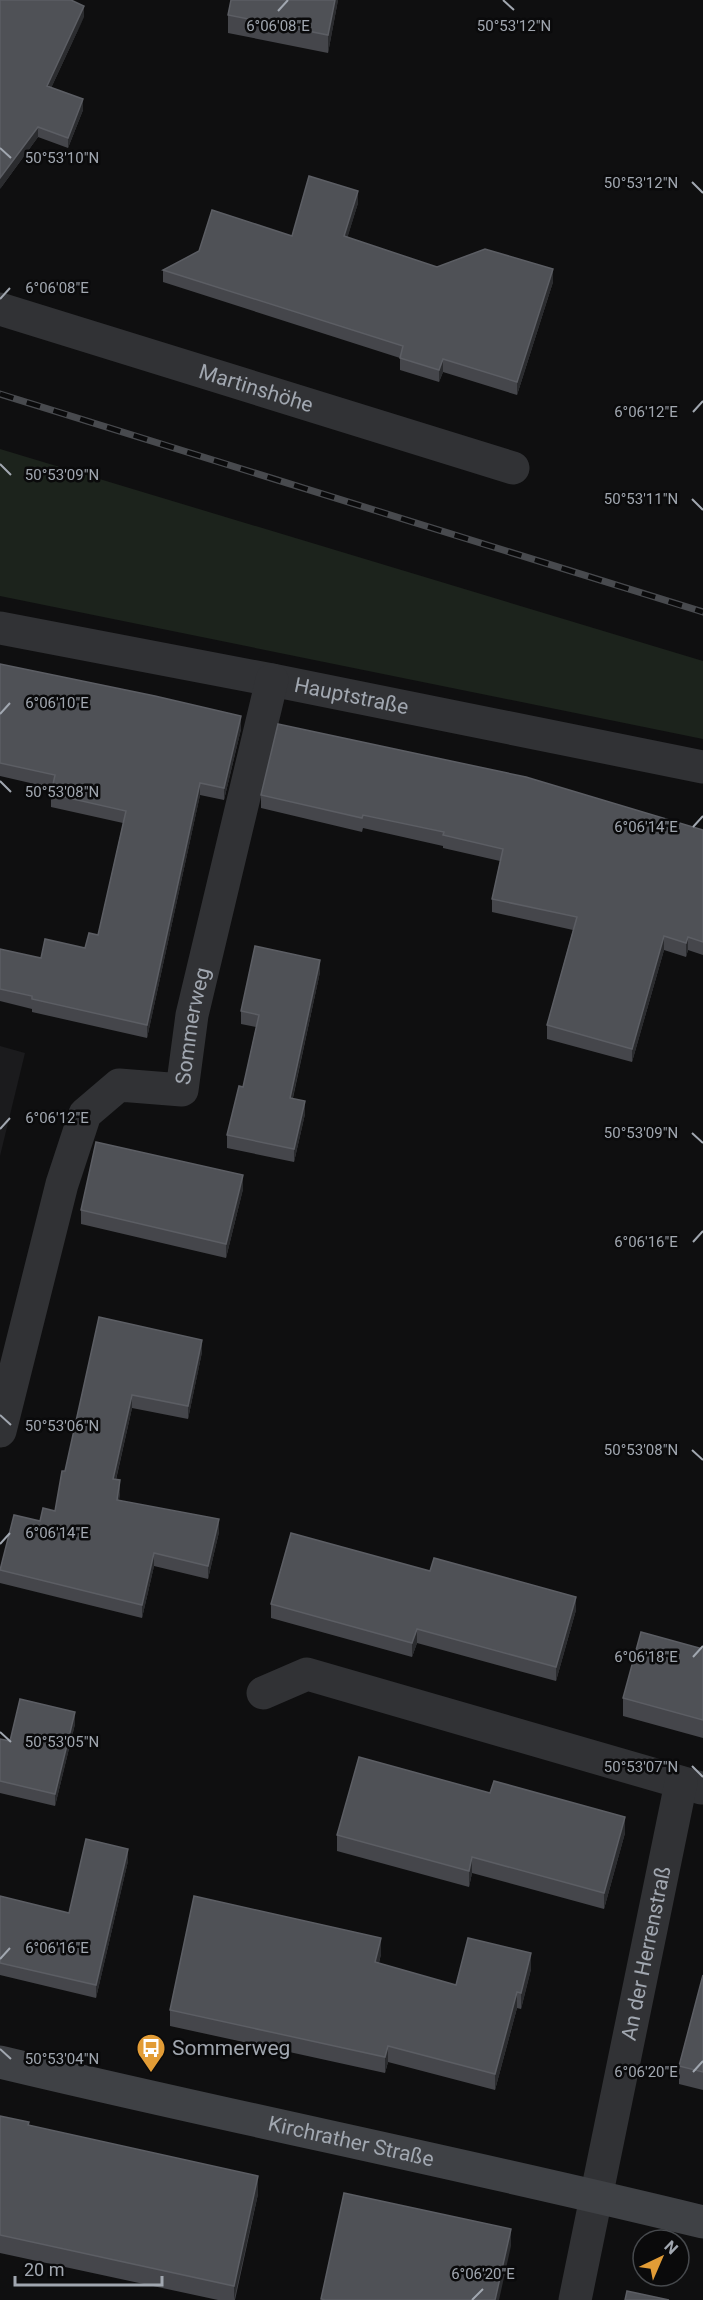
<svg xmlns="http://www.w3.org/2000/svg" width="703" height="2300" font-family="Roboto,sans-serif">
	<rect width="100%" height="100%" fill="#0f0f10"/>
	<path fill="#1b1b1d" d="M 0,1046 L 25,1053 L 0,1156 Z"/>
	<path fill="#1c231c" d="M 0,449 L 703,661 L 703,739 L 0,596 Z"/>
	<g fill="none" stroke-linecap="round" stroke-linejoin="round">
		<g stroke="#313235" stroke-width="33">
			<path id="s1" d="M 0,309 L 513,468"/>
			<path id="s2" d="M 0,628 L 272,680 L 703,767"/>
			<path id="s3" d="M 0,1431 L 62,1184 L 85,1114 L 119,1085 L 182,1090 L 192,1015 L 272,680"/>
			<path d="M 263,1693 L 307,1674 L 701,1788"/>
			<path id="s4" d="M 575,2300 L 681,1783"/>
		</g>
		<path stroke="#3f4145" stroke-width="33" id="s5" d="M 0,2062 C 234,2118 470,2165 703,2222"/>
		<g stroke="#484a4e" stroke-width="7">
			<path id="rail" d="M 0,394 L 703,612"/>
		</g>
		<use href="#rail" stroke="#0a0a0b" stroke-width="4.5" stroke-dasharray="14" stroke-linecap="butt"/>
	</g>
	<path fill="#45464b" d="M 231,0 L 338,0 L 328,53 L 228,33 L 228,15 Z
		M 84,17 L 51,88 L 83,110 L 68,148 L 38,137 L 0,189 Z
		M 358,203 L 347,238 L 437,267 L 553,282 L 517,395 L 443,372 L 439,382 L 400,370 L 400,358 L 163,282 L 163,270 L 292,236 Z
		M 0,664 L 241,729 L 224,800 L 200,795 L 147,1038 L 32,1012 L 32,1009 L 0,1001 L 0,949 L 41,958 L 85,948 L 98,935 L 123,823 L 51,807 L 51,794 L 52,788 L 0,776 Z
		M 261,795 L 703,830 L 703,955 L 688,950 L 686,957 L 664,950 L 632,1062 L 547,1039 L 547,1025 L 573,930 L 492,912 L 492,899 L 500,861 L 443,848 L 443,846 L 363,828 L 362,832 L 261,808 Z
		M 320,972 L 293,1098 L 305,1114 L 294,1162 L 227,1148 L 227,1135 L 243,1087 L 256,1027 L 241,1024 L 241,1011 Z
		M 243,1189 L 226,1258 L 81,1224 L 81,1210 Z
		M 99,1317 L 202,1352 L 188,1419 L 132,1408 L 116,1480 L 120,1493 L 119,1500 L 219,1532 L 208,1579 L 154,1566 L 142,1618 L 0,1583 L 0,1570 L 40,1521 L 55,1511 L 65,1471 Z
		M 430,1571 L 576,1610 L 556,1681 L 417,1643 L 412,1657 L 271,1618 L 271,1604 Z
		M 703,1649 L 703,1738 L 623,1716 L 623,1698 Z
		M 75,1724 L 55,1806 L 0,1793 L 0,1739 L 10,1741 Z
		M 625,1833 L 604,1909 L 472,1873 L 469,1887 L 337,1851 L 337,1835 Z
		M 128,1861 L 96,1998 L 0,1975 L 0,1896 L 69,1913 Z
		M 381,1954 L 379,1963 L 456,1985 L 531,1969 L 521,2009 L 517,2008 L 495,2090 L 388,2062 L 385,2073 L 170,2026 L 170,2010 Z
		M 703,1975 L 703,2090 L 679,2084 L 679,2066 Z
		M 0,2116 L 258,2194 L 235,2300 L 218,2300 L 0,2253 Z"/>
	<path fill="#2b2c2f" d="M 335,0 L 338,0 L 328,53 L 328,35 Z
		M 84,6 L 84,17 L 47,97 L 47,86 Z
		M 83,99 L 83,110 L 68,148 L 68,138 Z
		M 38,127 L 38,137 L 0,189 L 0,178 Z
		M 358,191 L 358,203 L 344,249 L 344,236 Z
		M 553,269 L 553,282 L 517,395 L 517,382 Z
		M 443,359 L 443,372 L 439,382 L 439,370 Z
		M 241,716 L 241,729 L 224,800 L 224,788 Z
		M 200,783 L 200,795 L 147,1038 L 147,1025 Z
		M 664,936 L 664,950 L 632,1062 L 632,1049 Z
		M 688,937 L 688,950 L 686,957 L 686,943 Z
		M 320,960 L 320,972 L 290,1110 L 290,1098 Z
		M 305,1101 L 305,1114 L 294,1162 L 294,1149 Z
		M 243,1175 L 243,1189 L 226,1258 L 226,1244 Z
		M 202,1340 L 202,1352 L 188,1419 L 188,1406 Z
		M 132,1395 L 132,1408 L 113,1492 L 113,1479 Z
		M 120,1480 L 120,1493 L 117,1513 L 117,1500 Z
		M 219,1519 L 219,1532 L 208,1579 L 208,1566 Z
		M 154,1553 L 154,1566 L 142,1618 L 142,1605 Z
		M 576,1597 L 576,1610 L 556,1681 L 556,1667 Z
		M 417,1629 L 417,1643 L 412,1657 L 412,1643 Z
		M 75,1712 L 75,1724 L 55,1806 L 55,1794 Z
		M 625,1817 L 625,1833 L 604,1909 L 604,1893 Z
		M 128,1849 L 128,1861 L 96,1998 L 96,1985 Z
		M 472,1857 L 472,1873 L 469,1887 L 469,1871 Z
		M 381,1938 L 381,1954 L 375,1978 L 375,1962 Z
		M 531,1953 L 531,1969 L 521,2009 L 521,1993 Z
		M 517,1992 L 517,2008 L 495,2090 L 495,2074 Z
		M 388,2046 L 388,2062 L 385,2073 L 385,2057 Z
		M 258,2176 L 258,2194 L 234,2300 L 234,2286 Z
		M 511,2229 L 511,2246 L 499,2300 L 495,2300 Z"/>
	<path fill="#4f5156" stroke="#5c5e64" stroke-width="1.5" d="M 0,0 L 71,0 L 84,6 L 47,86 L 83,99 L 68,138 L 38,127 L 0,178 Z
		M 231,0 L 335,0 L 328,35 L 228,15 Z
		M 309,176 L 358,191 L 344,236 L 437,267 L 485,249 L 553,269 L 517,382 L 443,359 L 439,370 L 400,358 L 403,346 L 163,270 L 199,251 L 212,210 L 292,236 Z
		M 0,664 L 155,696 L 241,716 L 224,788 L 200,783 L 147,1025 L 32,999 L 32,996 L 0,989 L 0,949 L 41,958 L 45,939 L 85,948 L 89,933 L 98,935 L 126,811 L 51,794 L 55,775 L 0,763 Z
		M 278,724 L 526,777 L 703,830 L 703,942 L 688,937 L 686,943 L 664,936 L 632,1049 L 547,1025 L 577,917 L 492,899 L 503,849 L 443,835 L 444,832 L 363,815 L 362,818 L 261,795 Z
		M 255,946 L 320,960 L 290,1098 L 305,1101 L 294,1149 L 227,1135 L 239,1086 L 243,1087 L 259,1015 L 241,1011 Z
		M 96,1142 L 243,1175 L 226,1244 L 81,1210 Z
		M 99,1317 L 202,1340 L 188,1406 L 132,1395 L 113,1479 L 120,1480 L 117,1500 L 219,1519 L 208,1566 L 154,1553 L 142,1605 L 0,1570 L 14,1515 L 40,1521 L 43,1508 L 55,1511 L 62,1471 L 65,1471 Z
		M 291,1533 L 430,1571 L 434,1558 L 576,1597 L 556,1667 L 417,1629 L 412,1643 L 271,1604 Z
		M 641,1632 L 703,1649 L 703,1720 L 623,1698 Z
		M 20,1699 L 75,1712 L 55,1794 L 0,1781 L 0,1739 L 10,1741 Z
		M 359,1757 L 490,1793 L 494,1781 L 625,1817 L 604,1893 L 472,1857 L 469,1871 L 337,1835 Z
		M 86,1839 L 128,1849 L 96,1985 L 0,1963 L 0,1896 L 69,1913 Z
		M 194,1896 L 381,1938 L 375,1962 L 456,1985 L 468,1938 L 531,1953 L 521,1993 L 517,1992 L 495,2074 L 388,2046 L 385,2057 L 170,2010 Z
		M 703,1975 L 703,2072 L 679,2066 Z
		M 0,2116 L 29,2122 L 28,2125 L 258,2176 L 234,2286 L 0,2235 Z
		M 344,2193 L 511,2229 L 495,2300 L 325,2300 L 321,2299 Z
		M 627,2291 L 669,2300 L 625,2300 Z"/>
	<path fill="none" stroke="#a1a7b0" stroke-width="2" d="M 503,0 L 514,10M 278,11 L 288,0M 0,148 L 11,158M 692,182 L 703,193M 0,299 L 10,288M 693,412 L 703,401M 0,464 L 11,475M 692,499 L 703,510M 0,714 L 10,703M 0,781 L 11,792M 693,827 L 703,816M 0,1129 L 10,1118M 692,1133 L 703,1143M 693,1242 L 703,1231M 0,1415 L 11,1425M 692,1450 L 703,1460M 0,1544 L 10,1533M 693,1657 L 703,1646M 0,1732 L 11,1742M 692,1766 L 703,1777M 0,1959 L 10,1948M 0,2049 L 11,2059M 693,2072 L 703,2061M 472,2300 L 483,2289"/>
	<defs>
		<g id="bus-pin" transform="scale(1.5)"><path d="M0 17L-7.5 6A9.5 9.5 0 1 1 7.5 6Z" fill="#e29c36" stroke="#0a0a0b"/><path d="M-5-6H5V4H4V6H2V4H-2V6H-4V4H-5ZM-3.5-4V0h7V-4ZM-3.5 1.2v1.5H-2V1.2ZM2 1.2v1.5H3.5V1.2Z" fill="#fff"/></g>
	</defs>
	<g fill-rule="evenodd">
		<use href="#bus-pin" x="151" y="2048"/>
	</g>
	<g text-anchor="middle" stroke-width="5" stroke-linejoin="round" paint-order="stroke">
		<g font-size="21" fill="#a1a7b0" stroke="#0a0a0b">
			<text dy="7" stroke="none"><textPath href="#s1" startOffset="268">Martinshöhe</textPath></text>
			<text dy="7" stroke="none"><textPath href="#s2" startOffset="358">Hauptstraße</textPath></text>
			<text dy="7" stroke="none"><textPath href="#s3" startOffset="501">Sommerweg</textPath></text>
			<text dy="7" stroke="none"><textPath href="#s4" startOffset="354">An der Herrenstraß</textPath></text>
			<text dy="7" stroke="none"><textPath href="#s5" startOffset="360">Kirchrather Straße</textPath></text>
		</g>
		<g font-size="21" fill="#a1a7b0" stroke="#0a0a0b" text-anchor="start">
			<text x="172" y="2055">Sommerweg</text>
		</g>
	</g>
	<g font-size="15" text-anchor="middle" fill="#a1a7b0" stroke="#0a0a0b" stroke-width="5" stroke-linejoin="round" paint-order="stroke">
		<text x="514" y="31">50°53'12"N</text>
		<text x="278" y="31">6°06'08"E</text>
		<text x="62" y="163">50°53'10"N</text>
		<text x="641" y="188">50°53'12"N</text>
		<text x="57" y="293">6°06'08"E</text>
		<text x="646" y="417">6°06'12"E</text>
		<text x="62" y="480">50°53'09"N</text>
		<text x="641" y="504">50°53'11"N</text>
		<text x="57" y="708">6°06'10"E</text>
		<text x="62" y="797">50°53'08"N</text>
		<text x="646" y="832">6°06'14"E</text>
		<text x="57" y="1123">6°06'12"E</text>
		<text x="641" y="1138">50°53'09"N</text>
		<text x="646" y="1247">6°06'16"E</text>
		<text x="62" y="1431">50°53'06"N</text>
		<text x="641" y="1455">50°53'08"N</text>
		<text x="57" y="1538">6°06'14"E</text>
		<text x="646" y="1662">6°06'18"E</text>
		<text x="62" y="1747">50°53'05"N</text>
		<text x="641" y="1772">50°53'07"N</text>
		<text x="57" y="1953">6°06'16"E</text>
		<text x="62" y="2064">50°53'04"N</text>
		<text x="646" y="2077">6°06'20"E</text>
		<text x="483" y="2279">6°06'20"E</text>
	</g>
	<g transform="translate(661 2258) rotate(44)"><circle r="28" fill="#0a0a0b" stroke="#46494d" stroke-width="1.5"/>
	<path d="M0-4.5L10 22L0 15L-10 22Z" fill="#e29c36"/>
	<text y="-9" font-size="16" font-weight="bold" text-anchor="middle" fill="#a1a7b0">N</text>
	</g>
	<path d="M15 2276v9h147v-9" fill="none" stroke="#a1a7b0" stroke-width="3"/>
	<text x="24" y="2276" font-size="18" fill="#a1a7b0" stroke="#0a0a0b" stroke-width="4.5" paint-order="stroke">20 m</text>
</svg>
